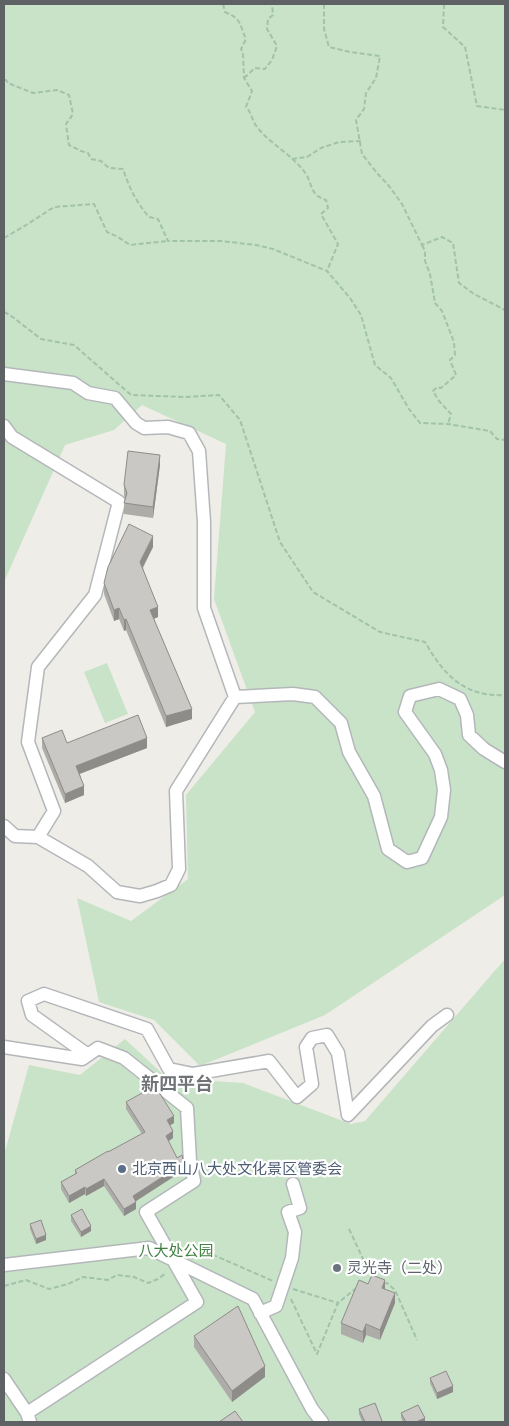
<svg xmlns="http://www.w3.org/2000/svg" width="509" height="1426" font-family="Overpass,'Noto Sans SC',sans-serif">
	<rect width="100%" height="100%" fill="#efede7"/>
	<path fill="#c8e3c7" d="M 4,4 L 505,4 L 505,895 L 325,1015 L 200,1066 L 154,1020 L 99,1002 L 77,898 L 131,921 L 188,879 L 186,795 L 255,712 L 214,599 L 226,444 L 142,405 L 114,430 L 65,445 L 4,582 Z
		M 107,663 L 128,714 L 105,723 L 84,672 Z
		M 505,959 L 505,1422 L 4,1422 L 4,1155 L 29,1065 L 80,1075 L 125,1039 L 167,1078 L 243,1083 L 351,1124 L 365,1121 Z"/>
	<g fill="none" stroke-linecap="round" stroke-linejoin="round">
		<g stroke="#b4b7ba" stroke-width="15">
			<path id="minor" d="M 4,374 L 73,383 L 88,393 L 115,398 L 136,423 L 144,428 L 168,427 L 189,433 L 199,451 L 204,522 L 204,608 L 235,697 L 176,791 L 179,869 L 171,885 L 157,891 L 140,896 L 117,892 L 88,866 L 38,837
				M 4,426 L 12,437 L 119,502 L 95,595 L 38,667 L 28,742 L 54,811 L 38,837 L 15,836 L 4,826
				M 235,697 L 293,694 L 315,697 L 341,723 L 349,752 L 374,796 L 388,849 L 407,862 L 422,858 L 441,817 L 444,790 L 441,770 L 435,754 L 405,712 L 410,696 L 439,689 L 460,699 L 467,715 L 469,735 L 484,749 L 505,762
				M 4,1047 L 82,1059 L 98,1048 L 124,1058 L 187,1108 L 190,1161 L 194,1181 L 146,1212 L 197,1302 L 27,1413
				M 88,1055 L 32,1015 L 28,1001 L 44,994 L 147,1029 L 169,1069 L 193,1074 L 269,1061 L 297,1097 L 312,1084 L 306,1047 L 312,1038 L 327,1035 L 338,1053 L 348,1115 L 432,1026 L 447,1015
				M 4,1265 L 149,1248 L 253,1299 L 312,1409 L 322,1422
				M 260,1313 L 276,1306 L 292,1258 L 295,1232 L 288,1212 L 300,1208 L 293,1184
				M 4,1379 L 27,1413 L 30,1422"/>
		</g>
		<path stroke="#a1c3aa" stroke-width="2" stroke-dasharray="5 2.5" stroke-linecap="butt" d="M 223,4 L 225,12 C 242,19 239,24 246,39 L 241,49 L 243,53 L 244,78 L 252,91 L 246,107 C 252,113 252,121 257,127 C 271,145 293,155 306,174 C 313,186 310,195 326,200 L 328,208 L 321,214 L 338,244 L 327,271
			M 324,4 L 324,29 L 329,47 L 350,52 L 380,56 L 376,78 L 366,93 L 364,109 L 356,120 L 362,154 L 377,173 L 389,186 L 402,204 L 422,245 L 442,237 L 453,243 L 459,283 L 474,294 L 505,310
			M 444,4 L 443,27 L 465,47 L 477,106 L 505,110
			M 244,78 L 255,68 L 265,69 L 272,60 L 277,46 L 267,29 L 268,19 L 273,15 L 272,4
			M 4,80 L 6,80 L 8,83 L 33,93 L 57,90 L 69,95 L 73,114 L 66,124 L 69,145 L 81,151 L 88,153 L 91,159 L 101,161 L 109,168 L 123,169 C 129,187 136,202 149,217 L 158,219 L 168,241 L 221,241 L 256,245 L 273,249 L 327,271 L 350,298 L 361,315 L 375,365 L 391,378 L 409,409 L 420,423 L 448,424 L 490,431 L 497,439 L 505,440
			M 292,159 L 307,157 L 321,148 L 339,142 L 361,141
			M 4,238 L 23,227 L 54,207 L 94,204 L 107,232 L 118,237 L 130,245 L 168,241
			M 422,245 L 425,251 L 425,261 L 430,274 L 435,303 L 442,311 L 454,342 L 455,355 L 450,360 L 456,375 L 441,388 L 437,387 L 433,391 L 439,401 L 451,414 L 448,424
			M 4,312 L 10,315 L 41,339 L 74,345 L 131,395 L 186,397 L 219,395 L 240,420 L 280,542 L 313,592 L 380,632 L 425,642 C 444,675 464,697 505,695
			M 349,1229 L 372,1278
			M 183,1251 L 209,1253 L 273,1281
			M 384,1283 L 387,1283 L 395,1290 L 417,1340
			M 4,1286 L 26,1280 L 49,1289 L 68,1284 L 83,1277 L 108,1280 L 117,1275 L 134,1277 L 148,1283 L 158,1279 L 166,1273
			M 293,1289 L 338,1303
			M 291,1299 L 317,1354 L 338,1303 L 355,1289"/>
		<use href="#minor" stroke="#fff" stroke-width="12"/>
	</g>
	<path fill="#aeaca9" d="M 160,465 L 153,518 L 124,514 L 124,503 L 125,499 L 124,495 L 124,485 Z
		M 153,547 L 143,568 L 158,617 L 154,619 L 192,719 L 166,727 L 126,630 L 124,631 L 119,619 L 114,621 L 104,594 L 104,583 Z
		M 42,738 L 67,743 L 147,748 L 80,774 L 84,795 L 65,803 L 42,748 Z
		M 126,1102 L 174,1123 L 170,1125 L 173,1138 L 168,1141 L 184,1170 L 136,1201 L 136,1209 L 124,1216 L 104,1186 L 86,1196 L 85,1194 L 69,1203 L 61,1189 L 61,1182 L 75,1174 L 75,1170 L 142,1134 L 126,1109 Z
		M 71,1215 L 91,1231 L 81,1237 L 71,1221 Z
		M 30,1224 L 46,1240 L 36,1244 L 30,1229 Z
		M 368,1284 L 385,1289 L 395,1303 L 380,1340 L 366,1335 L 363,1343 L 341,1334 L 341,1323 Z
		M 194,1336 L 265,1377 L 232,1402 L 194,1347 Z
		M 430,1378 L 453,1392 L 437,1399 L 430,1383 Z
		M 359,1409 L 382,1422 L 362,1422 L 359,1414 Z
		M 401,1413 L 425,1422 L 403,1422 L 401,1418 Z"/>
	<path fill="#8d8c89" d="M 160,455 L 160,465 L 153,518 L 153,507 Z
		M 153,536 L 153,547 L 140,572 L 140,562 Z
		M 158,607 L 158,617 L 150,620 L 150,610 Z
		M 119,608 L 119,619 L 114,621 L 114,610 Z
		M 126,619 L 126,630 L 124,631 L 124,620 Z
		M 192,709 L 192,719 L 166,727 L 166,716 Z
		M 147,738 L 147,748 L 76,775 L 76,766 Z
		M 84,786 L 84,795 L 65,803 L 65,794 Z
		M 174,1116 L 174,1123 L 167,1127 L 167,1120 Z
		M 173,1131 L 173,1138 L 166,1143 L 166,1136 Z
		M 184,1163 L 184,1170 L 133,1203 L 133,1196 Z
		M 104,1179 L 104,1186 L 86,1196 L 86,1189 Z
		M 85,1187 L 85,1194 L 69,1203 L 69,1196 Z
		M 136,1202 L 136,1209 L 124,1216 L 124,1209 Z
		M 91,1226 L 91,1231 L 81,1237 L 81,1232 Z
		M 46,1235 L 46,1240 L 36,1244 L 36,1239 Z
		M 385,1280 L 385,1291 L 382,1288 Z
		M 395,1293 L 395,1303 L 380,1340 L 380,1330 Z
		M 366,1324 L 366,1335 L 363,1343 L 363,1332 Z
		M 265,1366 L 265,1377 L 232,1402 L 232,1391 Z
		M 453,1386 L 453,1392 L 437,1399 L 437,1393 Z
		M 425,1418 L 425,1422 L 416,1422 Z"/>
	<path fill="#cac8c4" stroke="#8d8c89" d="M 128,451 L 160,455 L 153,507 L 124,503 L 127,493 L 124,485 Z
		M 129,524 L 153,536 L 140,562 L 158,607 L 150,610 L 192,709 L 166,716 L 126,619 L 124,620 L 119,608 L 114,610 L 104,583 L 108,567 Z
		M 138,715 L 147,738 L 76,766 L 84,786 L 65,794 L 42,738 L 62,730 L 67,743 Z
		M 151,1088 L 157,1089 L 174,1116 L 167,1120 L 173,1131 L 166,1136 L 177,1158 L 182,1155 L 184,1163 L 133,1196 L 136,1202 L 124,1209 L 104,1179 L 86,1189 L 85,1187 L 69,1196 L 61,1182 L 77,1173 L 75,1170 L 108,1151 L 108,1152 L 145,1132 L 126,1102 Z
		M 82,1209 L 91,1226 L 81,1232 L 71,1215 Z
		M 41,1220 L 46,1235 L 36,1239 L 30,1224 Z
		M 372,1275 L 385,1280 L 382,1288 L 395,1293 L 380,1330 L 366,1324 L 363,1332 L 341,1323 L 359,1280 L 368,1284 Z
		M 238,1306 L 265,1366 L 232,1391 L 194,1336 Z
		M 446,1371 L 453,1386 L 437,1393 L 430,1378 Z
		M 375,1403 L 382,1421 L 380,1422 L 365,1422 L 359,1409 Z
		M 418,1405 L 425,1418 L 416,1422 L 406,1422 L 401,1413 Z
		M 235,1411 L 243,1422 L 219,1422 Z"/>
	<circle fill="#5c6f8a" stroke="#fff" stroke-width="2" cx="122" cy="1169" r="5"/>
	<circle fill="#6b7280" stroke="#fff" stroke-width="2" cx="337" cy="1268" r="5"/>
	<g text-anchor="middle" stroke-width="4.5" stroke-linejoin="round" paint-order="stroke">
		<g font-size="15" fill="#4e5e75" stroke="#fff" text-anchor="start">
			<text x="132" y="1174">北京西山八大处文化景区管委会</text>
		</g>
		<g font-size="15" fill="#428143" stroke="#fff">
			<text x="176" y="1256">八大处公园</text>
		</g>
		<g font-size="15" fill="#5b616d" stroke="#fff" text-anchor="start">
			<text x="347" y="1273">灵光寺（二处）</text>
		</g>
		<g font-size="18" font-weight="bold" fill="#707477" stroke="#fff">
			<text x="177" y="1090">新四平台</text>
		</g>
	</g>
	<rect width="509" height="1426" fill="none" stroke="#5f6265" stroke-width="10"/>
</svg>
